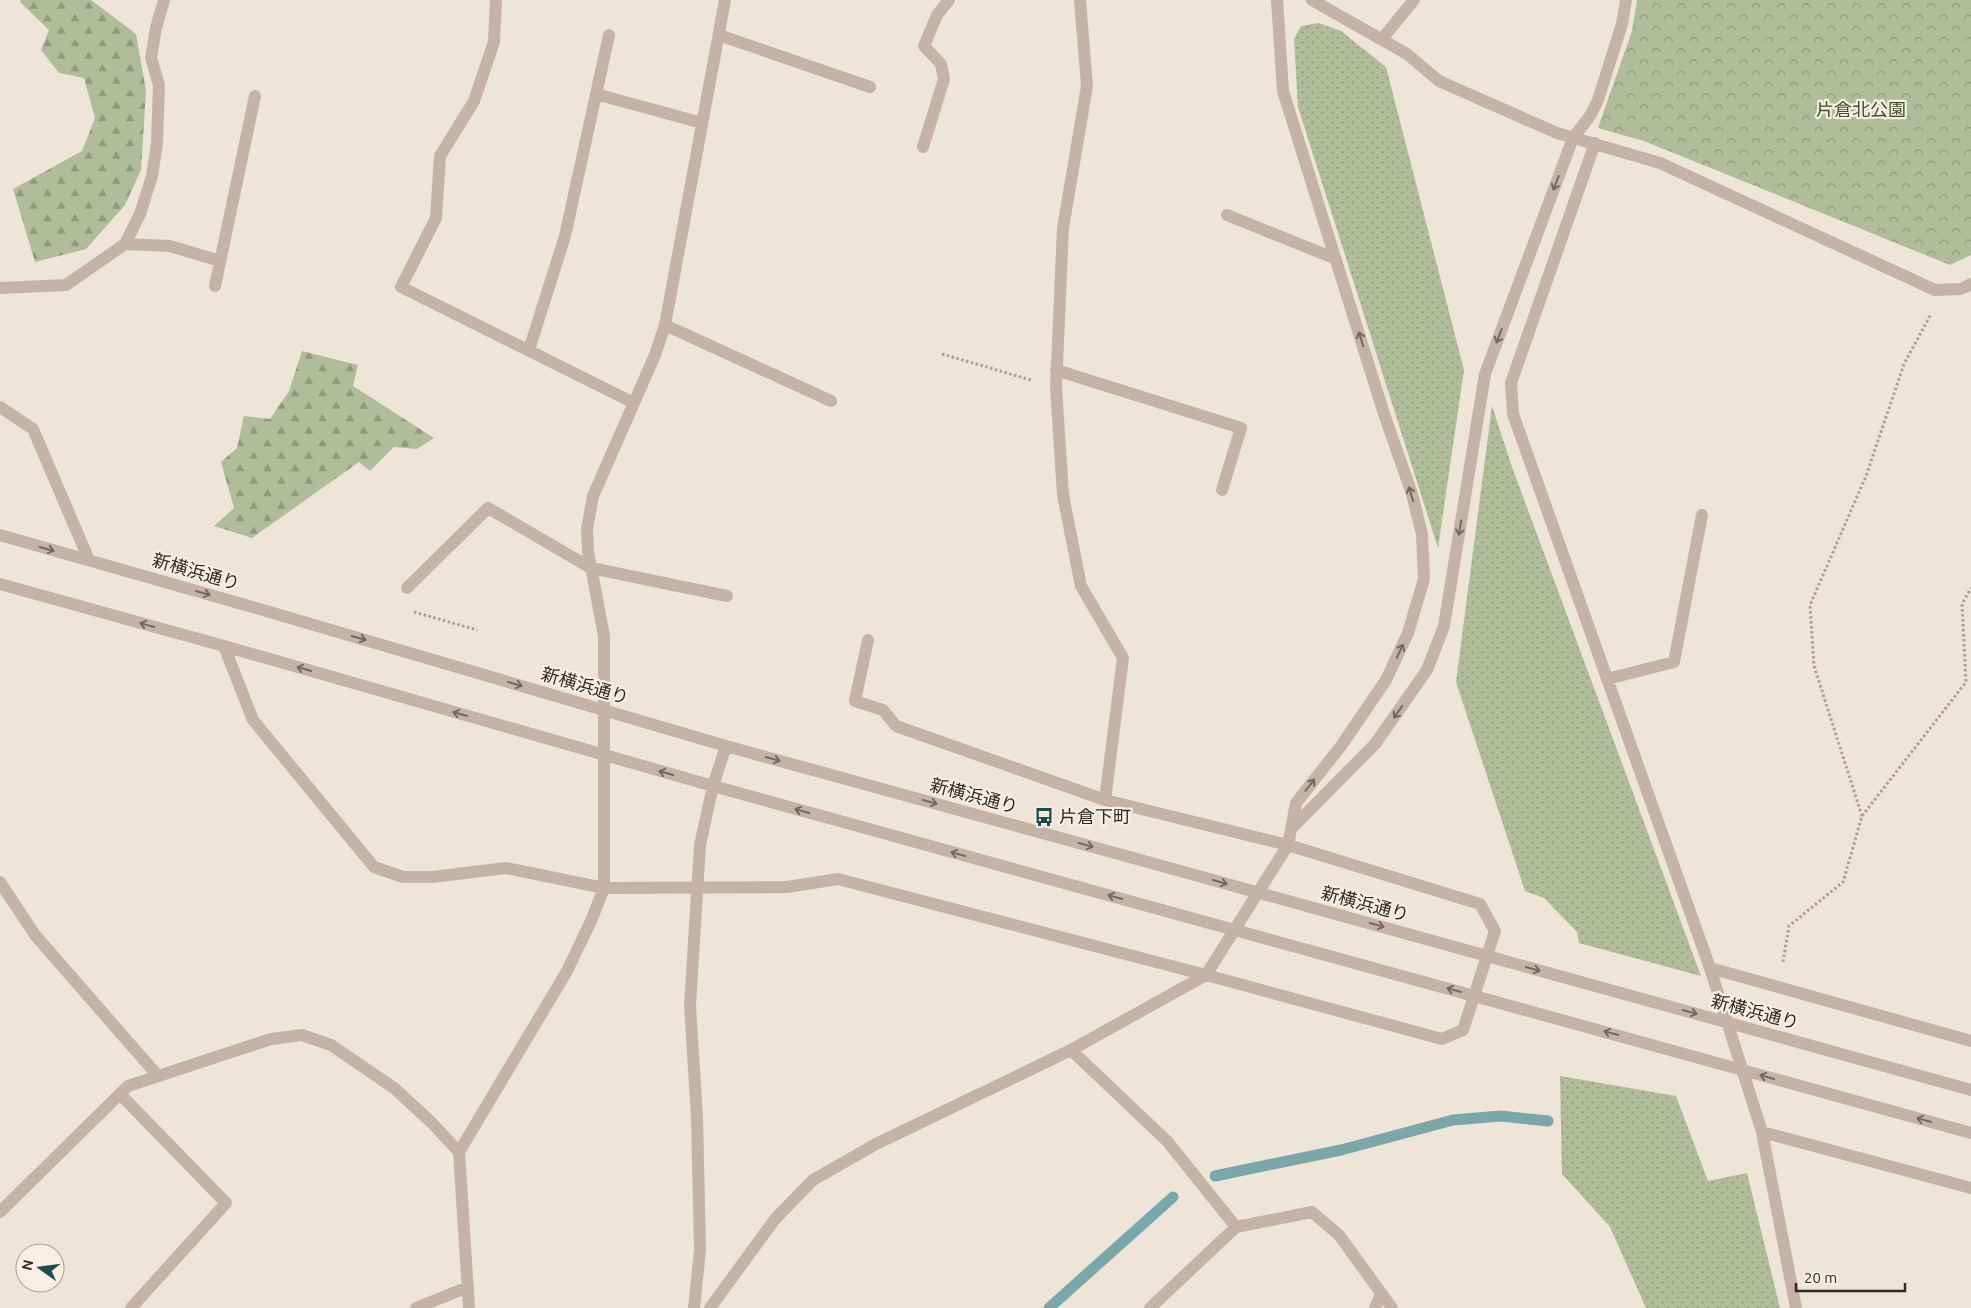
<svg xmlns="http://www.w3.org/2000/svg" width="1971" height="1308" font-family="Ubuntu,'Noto Sans JP',sans-serif">
	<defs>
		<pattern id="grass-dots" width="8" height="8" patternUnits="userSpaceOnUse" patternTransform="scale(1.25)"><rect width="8" height="8" fill="#b1bc9a"/><path d="M2 2h.1M6 6h.1" fill="none" stroke="#91997d" stroke-width="1.8" stroke-linecap="round"/></pattern>
		<pattern id="forest-firs" width="22" height="20" patternUnits="userSpaceOnUse" patternTransform="scale(1.25)"><rect width="22" height="20" fill="#b1bc9a"/><path d="M5 1l3.5 6h-7zM16 11l3.5 6h-7z" fill="#91997d"/></pattern>
		<pattern id="park-crowns" width="20" height="18" patternUnits="userSpaceOnUse" patternTransform="scale(1.25)"><rect width="20" height="18" fill="#b1bc9a"/><path d="M2 6a3 3 0 1 1 6 0M12 15a3 3 0 1 1 6 0" fill="none" stroke="#91997d"/></pattern>
	</defs>
	<rect width="100%" height="100%" fill="#eee4d8"/>
	<path fill="url(#grass-dots)" d="M 1319,23 L 1341,31 L 1386,67 L 1464,370 L 1438,548 L 1298,107 L 1294,39 L 1301,26 Z
		M 1492,406 L 1512,467 L 1701,976 L 1579,943 L 1577,932 L 1544,898 L 1525,891 L 1456,682 Z
		M 1560,1076 L 1676,1096 L 1708,1181 L 1747,1173 L 1780,1308 L 1646,1308 L 1610,1227 L 1562,1174 Z"/>
	<path fill="url(#forest-firs)" d="M 21,0 L 91,0 L 136,34 L 146,91 L 141,170 L 125,205 L 86,249 L 35,262 L 13,189 L 82,151 L 95,118 L 84,78 L 59,73 L 41,50 L 49,30 L 20,2 Z
		M 302,351 L 358,365 L 353,386 L 434,438 L 417,449 L 394,447 L 370,471 L 359,462 L 252,538 L 214,526 L 234,508 L 221,462 L 237,448 L 244,416 L 270,419 L 289,391 Z"/>
	<path fill="url(#park-crowns)" d="M 1637,0 L 1971,0 L 1971,255 L 1950,265 L 1644,141 L 1598,128 L 1632,31 Z"/>
	<g fill="none" stroke-linecap="round" stroke-linejoin="round">
		<path stroke="#7aa7a9" stroke-width="11" d="M 1215,1176 L 1341,1150 L 1453,1120 L 1501,1116 L 1548,1121
			M 1049,1308 L 1173,1197"/>
		<path stroke="#b19e90" stroke-width="3" stroke-dasharray="2.5 2.5" stroke-linecap="butt" d="M 942,354 L 1031,380
			M 414,612 L 477,630
			M 1862,816 L 1814,666 L 1810,605 L 1866,476 L 1904,364 L 1931,314
			M 1783,962 L 1789,926 L 1843,882 L 1862,816 L 1966,682 L 1962,604 L 1971,588"/>
		<path stroke="#c5b4a5" stroke-width="12" d="M 496,0 L 494,42 L 474,101 L 440,156 L 436,218 L 401,287 L 634,403
			M 1312,0 L 1407,54 L 1439,81 L 1557,133 L 1660,163 L 1935,290 L 1961,289 L 1971,284
			M 719,35 L 870,87
			M 1382,39 L 1414,0
			M 596,94 L 702,123
			M 1595,143 L 1511,383 L 1513,414 L 1710,968 L 1971,1041
			M 923,147 L 944,79 L 941,64 L 924,46 L 937,15 L 949,0
			M 1227,215 L 1336,259
			M 125,244 L 170,246 L 220,261
			M 215,286 L 255,96
			M 0,288 L 66,285 L 125,244 L 140,214 L 152,176 L 157,143 L 159,85 L 151,58 L 156,28 L 164,0
			M 665,325 L 831,401
			M 529,350 L 565,236 L 609,35
			M 1056,370 L 1241,428 L 1222,490
			M 0,407 L 33,429 L 89,560
			M 0,535 L 256,608 L 726,746 L 1173,869
			M 0,584 L 224,646 L 713,786 L 1162,910
			M 407,588 L 488,508 L 591,568 L 727,596
			M 604,636 L 588,551 L 587,529 L 593,496 L 655,355 L 665,325 L 725,0
			M 868,640 L 855,701 L 883,710 L 896,726 L 1105,800
			M 224,646 L 253,720 L 374,867 L 403,877 L 432,877 L 506,868 L 604,888
			M 1607,679 L 1674,662 L 1702,515
			M 1291,829 L 1375,744 L 1427,670 L 1444,626 L 1485,374 L 1573,138 L 1590,116 L 1598,100 L 1622,24 L 1626,0
			M 0,882 L 35,935 L 158,1076
			M 787,887 L 838,879 L 1206,975 L 1442,1039 L 1463,1030 L 1495,931 L 1480,904 L 1288,845 L 1105,800 L 1123,658 L 1081,586 L 1063,495 L 1056,387 L 1063,228 L 1087,86 L 1080,0
			M 1710,968 L 1762,1132
			M 1071,1050 L 1167,1141 L 1236,1227
			M 120,1094 L 226,1203 L 131,1308
			M 0,1212 L 128,1086 L 271,1039 L 302,1035 L 331,1045 L 394,1088 L 431,1122 L 459,1152
			M 416,1308 L 468,1287
			M 469,1308 L 459,1152 L 567,971 L 591,921 L 604,888 L 604,841
			M 694,1308 L 700,1250 L 697,1117 L 690,1005 L 700,845 L 713,786 L 726,746
			M 710,1308 L 775,1219 L 813,1180 L 876,1144 L 1071,1050 L 1206,975 L 1288,845 L 1296,803 L 1341,746 L 1386,680 L 1408,633 L 1424,579 L 1422,534 L 1412,494 L 1384,414 L 1283,91 L 1277,0
			M 1150,1308 L 1236,1227 L 1312,1212 L 1339,1235 L 1392,1308
			M 1375,1308 L 1381,1294
			M 1796,1308 L 1762,1132 L 1971,1188"/>
		<path stroke="#c5b4a5" stroke-width="12" d="M 604,636 L 604,841
			M 1173,869 L 1971,1090
			M 604,888 L 787,887
			M 1162,910 L 1971,1133"/>
	</g>
	<defs><path id="oneway-shaft" d="M-6 0H5M1.5-3L5.5 0L1.5 3" fill="none" stroke-width="1.6" stroke-linecap="round" stroke-linejoin="round" transform="scale(1.25)"/></defs>
	<g stroke="#74685f">
		<use href="#oneway-shaft" transform="translate(1556 183) rotate(111)"/>
		<use href="#oneway-shaft" transform="translate(1499 336) rotate(111)"/>
		<use href="#oneway-shaft" transform="translate(1361 339) rotate(-107)"/>
		<use href="#oneway-shaft" transform="translate(1411 494) rotate(-107)"/>
		<use href="#oneway-shaft" transform="translate(1460 528) rotate(99)"/>
		<use href="#oneway-shaft" transform="translate(47 549) rotate(16)"/>
		<use href="#oneway-shaft" transform="translate(203 593) rotate(16)"/>
		<use href="#oneway-shaft" transform="translate(147 625) rotate(-165)"/>
		<use href="#oneway-shaft" transform="translate(359 638) rotate(16)"/>
		<use href="#oneway-shaft" transform="translate(1400 651) rotate(-65)"/>
		<use href="#oneway-shaft" transform="translate(304 669) rotate(-164)"/>
		<use href="#oneway-shaft" transform="translate(515 684) rotate(16)"/>
		<use href="#oneway-shaft" transform="translate(1398 712) rotate(125)"/>
		<use href="#oneway-shaft" transform="translate(460 714) rotate(-164)"/>
		<use href="#oneway-shaft" transform="translate(773 759) rotate(15)"/>
		<use href="#oneway-shaft" transform="translate(666 773) rotate(-164)"/>
		<use href="#oneway-shaft" transform="translate(1310 785) rotate(-52)"/>
		<use href="#oneway-shaft" transform="translate(930 802) rotate(15)"/>
		<use href="#oneway-shaft" transform="translate(802 811) rotate(-165)"/>
		<use href="#oneway-shaft" transform="translate(1086 845) rotate(15)"/>
		<use href="#oneway-shaft" transform="translate(958 854) rotate(-165)"/>
		<use href="#oneway-shaft" transform="translate(1220 882) rotate(15)"/>
		<use href="#oneway-shaft" transform="translate(1115 897) rotate(-165)"/>
		<use href="#oneway-shaft" transform="translate(1377 925) rotate(15)"/>
		<use href="#oneway-shaft" transform="translate(1533 969) rotate(15)"/>
		<use href="#oneway-shaft" transform="translate(1454 990) rotate(-165)"/>
		<use href="#oneway-shaft" transform="translate(1690 1012) rotate(15)"/>
		<use href="#oneway-shaft" transform="translate(1611 1033) rotate(-165)"/>
		<use href="#oneway-shaft" transform="translate(1767 1077) rotate(-165)"/>
		<use href="#oneway-shaft" transform="translate(1924 1120) rotate(-165)"/>
	</g>
	<defs>
		<g id="bus-bare" transform="scale(1.5)"><path d="M-5-6H5V4H4V6H2V4H-2V6H-4V4H-5ZM-3.5-4V0h7V-4ZM-3.5 1.2v1.5H-2V1.2ZM2 1.2v1.5H3.5V1.2Z" fill="#1f4c4f" stroke="#f7eee4" stroke-width="2.5" paint-order="stroke"/></g>
	</defs>
	<g fill-rule="evenodd">
		<use href="#bus-bare" x="1044" y="817"/>
	</g>
	<g text-anchor="middle" stroke-width="4.5" stroke-linejoin="round" paint-order="stroke">
		<g font-size="18" fill="#424e2c" stroke="#f7eee4">
			<text x="1861" y="116">片倉北公園</text>
		</g>
		<g font-size="18" fill="#322926" stroke="#f7eee4">
			<text transform="translate(196 572) rotate(16)" y="6">新横浜通り</text>
			<text transform="translate(585 686) rotate(16)" y="6">新横浜通り</text>
			<text transform="translate(974 796) rotate(15)" y="6">新横浜通り</text>
			<text transform="translate(1365 904) rotate(15)" y="6">新横浜通り</text>
			<text transform="translate(1755 1012) rotate(15)" y="6">新横浜通り</text>
		</g>
		<g font-size="18" fill="#322926" stroke="#f7eee4" text-anchor="start">
			<text x="1059" y="823">片倉下町</text>
		</g>
	</g>
	<g transform="translate(40 1268) rotate(284)"><circle r="24" fill="#f7eee4" stroke="#a89f98"/>
	<path d="M0-4L9 19L0 12L-9 19Z" fill="#1f4c4f"/>
	<text y="-8" font-size="14" font-weight="bold" text-anchor="middle" fill="#322926">N</text>
	</g>
	<path d="M1796 1283v8h109v-8" fill="none" stroke="#322926" stroke-width="2.5"/>
	<text x="1804" y="1283" font-size="15" fill="#322926" stroke="#f7eee4" stroke-width="4" paint-order="stroke">20 m</text>
</svg>
